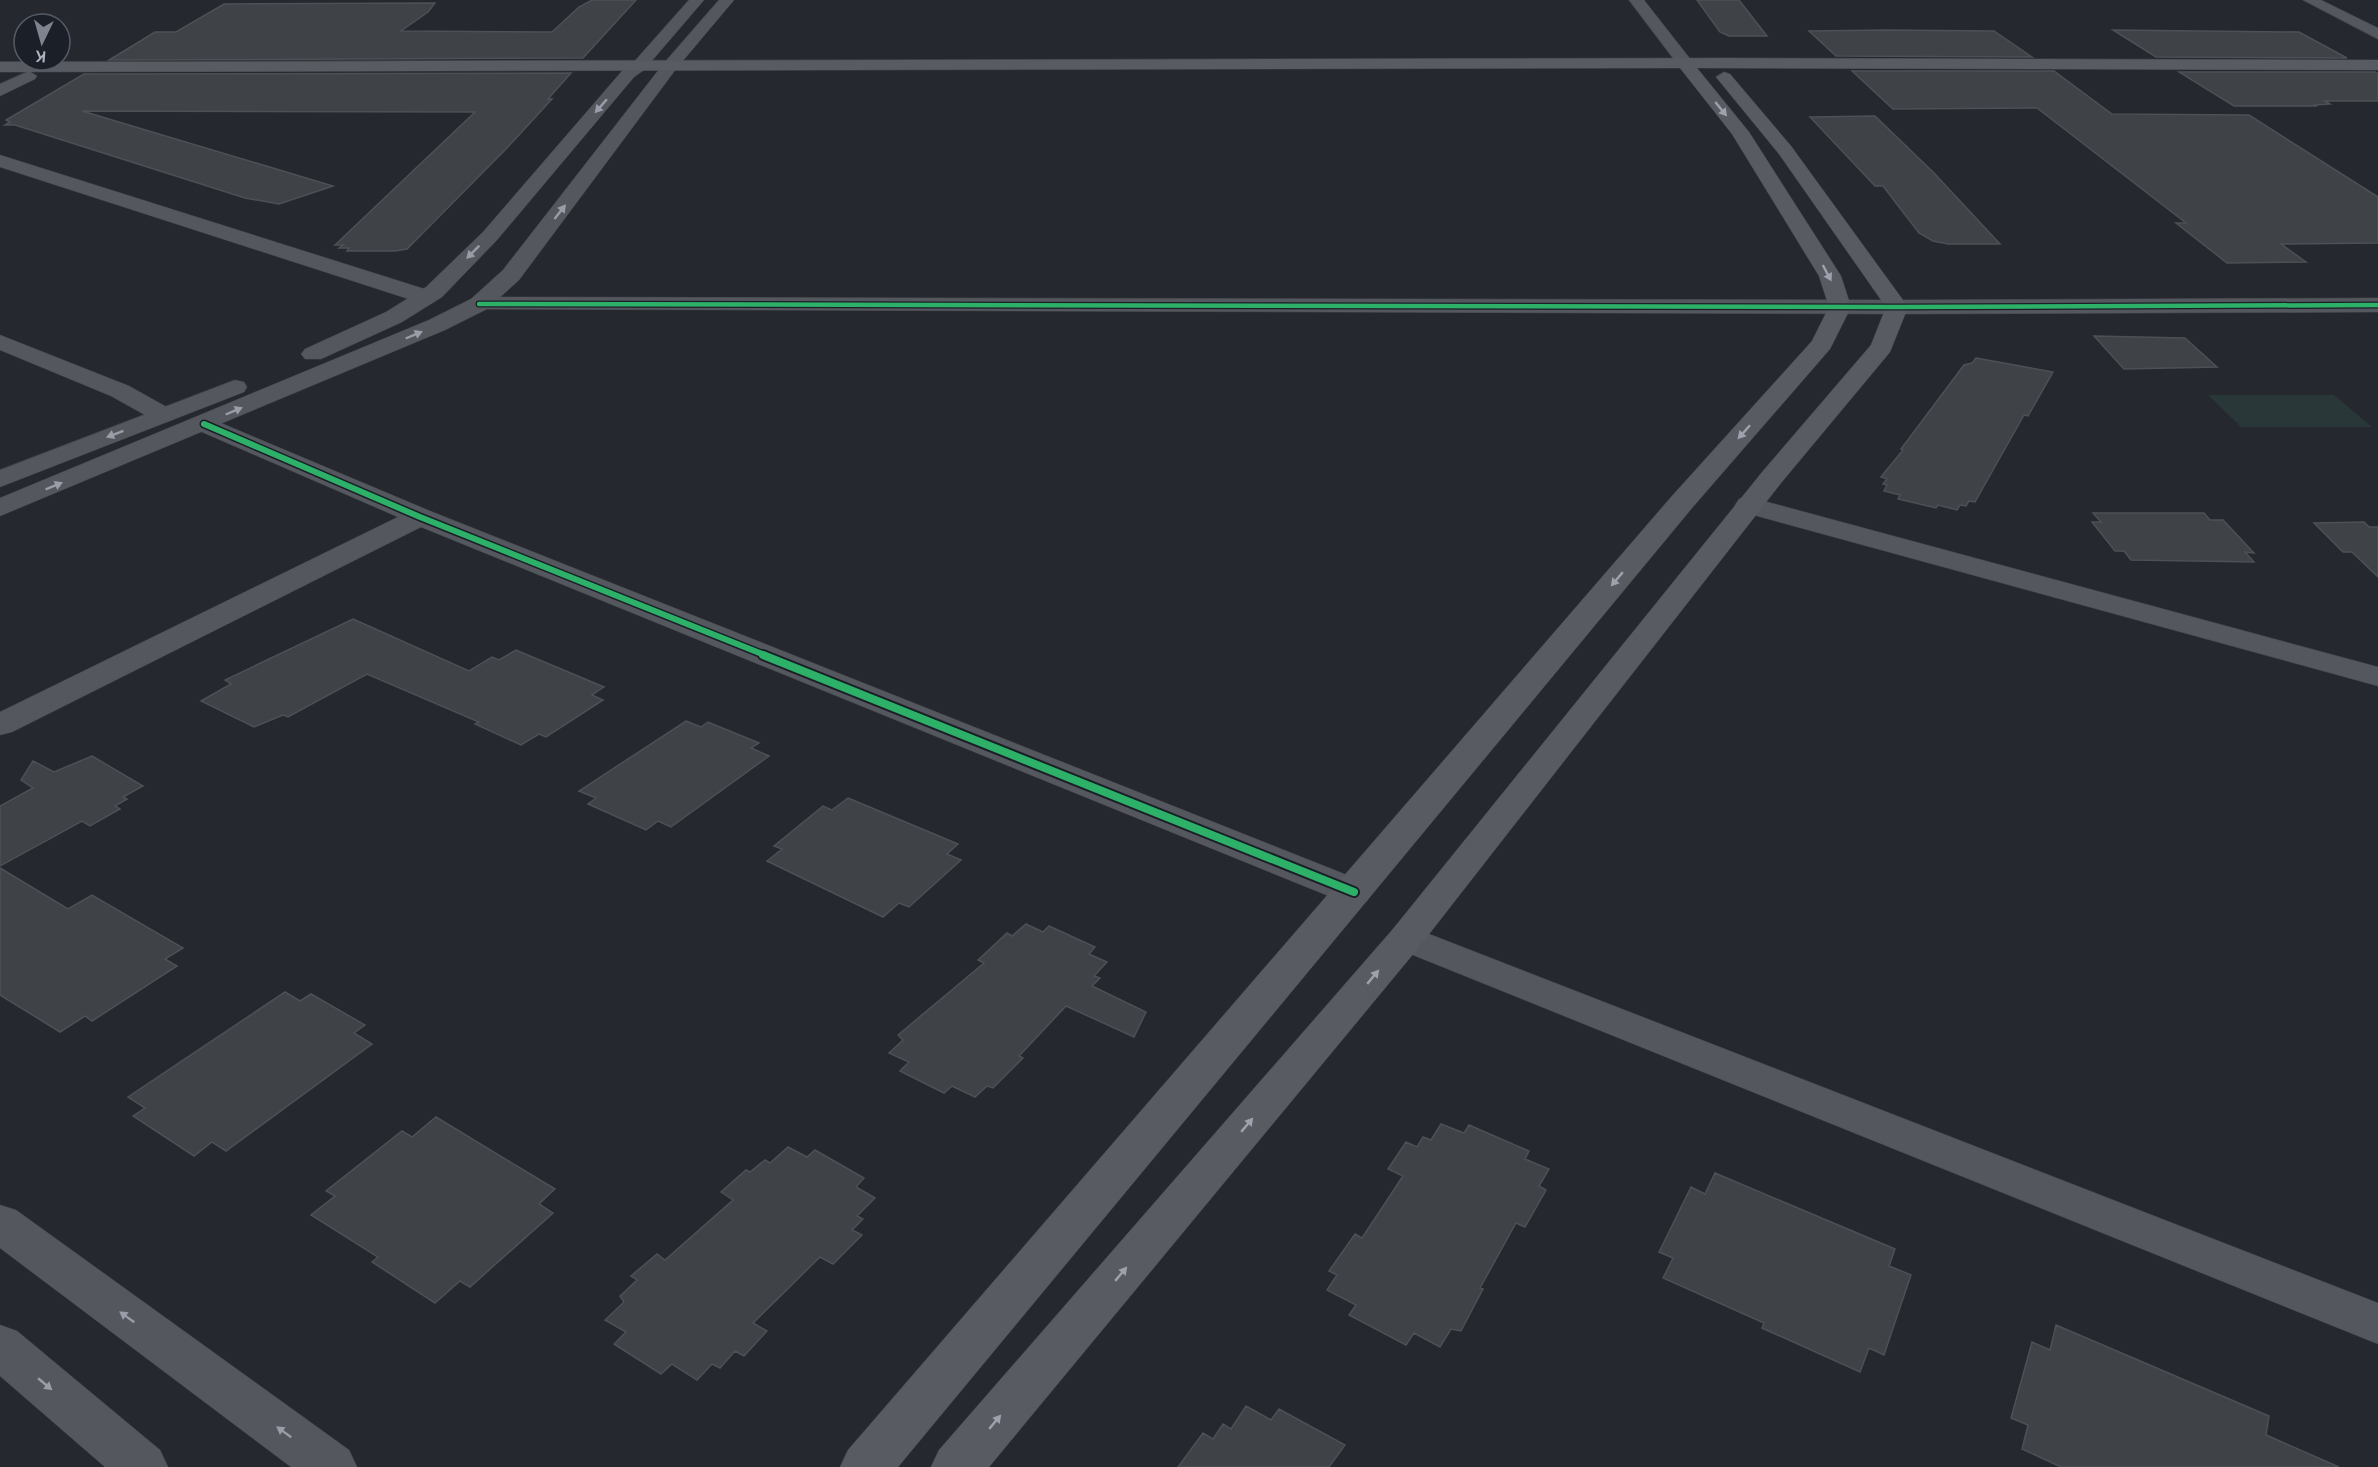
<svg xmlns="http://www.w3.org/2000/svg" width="2378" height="1467" font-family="Overpass,sans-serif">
	<rect width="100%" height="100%" fill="#25282e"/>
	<path fill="#293738" d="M 2208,395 L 2334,395 L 2372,427 L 2241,427 Z"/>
	<path fill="#3f4247" stroke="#4d5056" stroke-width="1.5" d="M 592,0 L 636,0 L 583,58 L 109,60 L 155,32 L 176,32 L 224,4 L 435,3 L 428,12 L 401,31 L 552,32 L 579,7 Z
		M 1697,0 L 1739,0 L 1767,36 L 1729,36 L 1720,32 Z
		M 1886,30 L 1994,31 L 2032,57 L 1836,56 L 1809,31 Z
		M 2113,30 L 2299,32 L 2347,58 L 2156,57 Z
		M 1852,71 L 2054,71 L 2112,114 L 2249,115 L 2378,197 L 2378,243 L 2281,244 L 2306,262 L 2227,263 L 2176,223 L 2186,223 L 2037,108 L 1893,109 Z
		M 2179,72 L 2375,72 L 2378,74 L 2378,101 L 2325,101 L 2330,104 L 2315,105 L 2317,106 L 2234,106 Z
		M 571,73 L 548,99 L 552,99 L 506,149 L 413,243 L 407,249 L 395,251 L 347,251 L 349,248 L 339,248 L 343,245 L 335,245 L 475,112 L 82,111 L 333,186 L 279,204 L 245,198 L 15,125 L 5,125 L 10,122 L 6,120 L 84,74 Z
		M 1875,116 L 1934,173 L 2000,244 L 1948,244 L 1933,241 L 1919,233 L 1883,186 L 1875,186 L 1810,117 Z
		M 2094,336 L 2185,338 L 2217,367 L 2124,369 Z
		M 1976,358 L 2053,372 L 2028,416 L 2024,415 L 1975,502 L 1969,501 L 1966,506 L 1960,505 L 1957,510 L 1938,505 L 1936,508 L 1898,499 L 1900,495 L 1884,491 L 1887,485 L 1883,484 L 1887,479 L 1881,477 L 1903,450 L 1901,449 L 1964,365 L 1972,363 Z
		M 2093,513 L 2204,513 L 2210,520 L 2223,520 L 2254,553 L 2245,552 L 2254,562 L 2131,560 L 2124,551 L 2115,551 L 2092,522 L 2101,522 Z
		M 2364,522 L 2369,527 L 2378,527 L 2378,577 L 2352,552 L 2343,552 L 2314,523 Z
		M 353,619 L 469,671 L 492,657 L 499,660 L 516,650 L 604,687 L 592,695 L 603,700 L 546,737 L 539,734 L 521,745 L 475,724 L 479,722 L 367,674 L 288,717 L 283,715 L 254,727 L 201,701 L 231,684 L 225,680 Z
		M 686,721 L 701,727 L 708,722 L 759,743 L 751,748 L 769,756 L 671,827 L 658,821 L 646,830 L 588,804 L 596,798 L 579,791 Z
		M 92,756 L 143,786 L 123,797 L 127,799 L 115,806 L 120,809 L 90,826 L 82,821 L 0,866 L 0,806 L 33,788 L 21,780 L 33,761 L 54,772 Z
		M 848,798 L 958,844 L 947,854 L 961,860 L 909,907 L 899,903 L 883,917 L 767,861 L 782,849 L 774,846 L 823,806 L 832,810 Z
		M 0,868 L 68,909 L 92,895 L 183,948 L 165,959 L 177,966 L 92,1021 L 85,1016 L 60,1032 L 0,995 Z
		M 1026,924 L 1043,932 L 1049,926 L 1095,947 L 1089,954 L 1107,962 L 1094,976 L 1100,978 L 1092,986 L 1146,1012 L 1134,1037 L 1066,1006 L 1019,1056 L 1023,1058 L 993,1088 L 987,1086 L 975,1097 L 952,1086 L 944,1093 L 900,1071 L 909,1062 L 889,1053 L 903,1040 L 898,1035 L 984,963 L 978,960 L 1007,933 L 1012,936 Z
		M 285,992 L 300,1001 L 311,994 L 365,1025 L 354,1033 L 372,1044 L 226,1151 L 212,1142 L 194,1156 L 133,1116 L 145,1108 L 128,1097 Z
		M 436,1117 L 555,1189 L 539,1204 L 553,1213 L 470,1287 L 460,1281 L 435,1303 L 372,1262 L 378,1257 L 311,1215 L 335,1196 L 326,1191 L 402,1131 L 412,1137 Z
		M 1441,1124 L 1464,1133 L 1469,1125 L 1529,1151 L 1525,1159 L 1549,1169 L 1539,1186 L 1546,1190 L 1525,1227 L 1516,1223 L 1480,1288 L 1483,1289 L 1461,1331 L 1451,1329 L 1440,1347 L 1414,1333 L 1406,1345 L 1349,1315 L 1356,1305 L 1327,1290 L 1337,1275 L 1329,1271 L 1355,1234 L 1362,1238 L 1403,1176 L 1388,1169 L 1406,1142 L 1417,1147 L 1423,1137 L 1431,1140 Z
		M 788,1147 L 807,1157 L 815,1150 L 864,1178 L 856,1187 L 875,1198 L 857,1216 L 863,1219 L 852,1230 L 862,1235 L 833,1264 L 820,1257 L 753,1323 L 767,1331 L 744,1356 L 735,1351 L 720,1368 L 712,1364 L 697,1380 L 672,1364 L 661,1374 L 614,1344 L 626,1332 L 605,1320 L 624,1302 L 620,1296 L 637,1280 L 631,1276 L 657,1254 L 665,1260 L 733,1200 L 721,1192 L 746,1170 L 750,1172 L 765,1160 L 770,1163 Z
		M 1715,1173 L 1895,1249 L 1889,1266 L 1911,1275 L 1884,1355 L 1869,1348 L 1860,1372 L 1762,1328 L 1764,1323 L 1663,1278 L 1673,1258 L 1659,1252 L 1691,1187 L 1705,1194 Z
		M 2056,1325 L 2269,1416 L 2266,1435 L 2339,1467 L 2061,1467 L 2022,1449 L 2028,1425 L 2011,1418 L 2032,1342 L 2050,1350 Z
		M 1246,1406 L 1271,1420 L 1279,1409 L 1345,1445 L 1329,1467 L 1178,1467 L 1203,1433 L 1213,1439 L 1223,1424 L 1231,1429 Z"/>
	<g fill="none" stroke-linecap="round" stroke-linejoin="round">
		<g stroke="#414348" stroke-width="1">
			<path id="minor" d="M 1629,0 L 1644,0 L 1691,60 L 1693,63 L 1691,66 L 1679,66 Z
				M 2303,0 L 2321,0 L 2378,28 L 2378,39 Z
				M 29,71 L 37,76 L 35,79 L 0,96 L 0,84 Z
				M 0,155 L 434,292 L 437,297 L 434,302 L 418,302 L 0,167 Z
				M 479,297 L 1897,300 L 2378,298 L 2378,312 L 1897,314 L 471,309 L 468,304 L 471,299 Z
				M 0,335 L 129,386 L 172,410 L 175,415 L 172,420 L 163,422 L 154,420 L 111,396 L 0,350 Z
				M 204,416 L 430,511 L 1367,883 L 1372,892 L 1367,901 L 1354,904 L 1341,901 L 421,527 L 12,732 L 0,735 L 0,712 L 398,517 L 195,429 L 191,424 L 195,419 Z
				M 1749,497 L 2378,667 L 2378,686 L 1739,511 L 1735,505 L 1739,499 Z
				M 1406,925 L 2378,1303 L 2378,1344 L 1393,947 L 1387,938 L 1393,929 Z"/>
		</g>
		<g stroke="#414348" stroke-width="1">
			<path id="tertiary" d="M 689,0 L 704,0 L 644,70 L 634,77 L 497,240 L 442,297 L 402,322 L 321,359 L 305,359 L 301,354 L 305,349 L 386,312 L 426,287 L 483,232 L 622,71 L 632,64 Z
				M 719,0 L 734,0 L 676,69 L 519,280 L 487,309 L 445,330 L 0,516 L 0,498 L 429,320 L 471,299 L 503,270 L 664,63 Z
				M 235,380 L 244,382 L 247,387 L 244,392 L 0,487 L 0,470 Z
				M 0,1205 L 16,1210 L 349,1450 L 357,1467 L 291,1467 L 0,1248 Z
				M 0,1325 L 17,1331 L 160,1450 L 168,1467 L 105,1467 L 0,1376 Z"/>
		</g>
		<g stroke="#414348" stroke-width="1">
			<path id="secondary" d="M 1729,58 L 2378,60 L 2378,70 L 1697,68 L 1749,132 L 1841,276 L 1851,307 L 1830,349 L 1692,508 L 898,1467 L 840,1467 L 848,1450 L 1672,496 L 1812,341 L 1829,307 L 1819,276 L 1732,134 L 1680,68 L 0,72 L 0,62 Z
				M 1724,72 L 1730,74 L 1791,146 L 1908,307 L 1890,352 L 1781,483 L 1419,947 L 989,1467 L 931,1467 L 939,1450 L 1393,929 L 1763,471 L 1871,345 L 1886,307 L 1779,154 L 1716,77 Z"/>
		</g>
		<use href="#minor" fill="#54575d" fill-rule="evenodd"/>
		<use href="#tertiary" fill="#54575d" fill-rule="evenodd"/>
		<use href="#secondary" fill="#585b62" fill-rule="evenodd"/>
		<g stroke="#1a1f28" stroke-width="7">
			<path id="cycleway-far2" d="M 479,304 L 1897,307 L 2378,305"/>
		</g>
		<g stroke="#1a1f28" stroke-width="9">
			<path id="cycleway-far1" d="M 204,424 L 420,517 L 767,656"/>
		</g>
		<g stroke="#1a1f28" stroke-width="12">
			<path id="cycleway" d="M 763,655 L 1354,892"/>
		</g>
		<use href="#cycleway-far2" stroke="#2db169" stroke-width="4.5"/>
		<use href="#cycleway-far1" stroke="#2db169" stroke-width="6"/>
		<use href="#cycleway" stroke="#2db169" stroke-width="8"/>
	</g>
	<defs><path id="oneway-solid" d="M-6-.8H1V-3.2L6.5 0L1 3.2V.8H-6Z" transform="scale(1.5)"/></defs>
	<g fill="#989da7">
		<use href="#oneway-solid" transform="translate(601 106) rotate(131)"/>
		<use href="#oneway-solid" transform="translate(560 212) rotate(-52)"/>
		<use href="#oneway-solid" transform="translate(473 252) rotate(135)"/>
		<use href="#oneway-solid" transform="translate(414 335) rotate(-23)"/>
		<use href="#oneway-solid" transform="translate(234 411) rotate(-23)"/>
		<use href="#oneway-solid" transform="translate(115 434) rotate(159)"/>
		<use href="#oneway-solid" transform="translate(54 486) rotate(-22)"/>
		<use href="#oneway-solid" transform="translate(127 1317) rotate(-144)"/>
		<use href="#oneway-solid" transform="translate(45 1384) rotate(40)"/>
		<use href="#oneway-solid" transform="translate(284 1432) rotate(-144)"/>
	</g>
	<g fill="#9da2ad">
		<use href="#oneway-solid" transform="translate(1721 109) rotate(51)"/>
		<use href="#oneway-solid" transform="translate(1827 273) rotate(62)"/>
		<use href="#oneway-solid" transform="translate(1744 432) rotate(132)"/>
		<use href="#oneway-solid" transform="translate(1617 579) rotate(130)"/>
		<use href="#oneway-solid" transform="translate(1373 977) rotate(-50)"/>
		<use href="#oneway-solid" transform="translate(1247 1125) rotate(-50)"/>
		<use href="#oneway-solid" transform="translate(1121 1274) rotate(-50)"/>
		<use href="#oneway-solid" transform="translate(995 1422) rotate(-50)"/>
	</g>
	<g transform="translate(42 42) rotate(185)"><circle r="28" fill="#1a1f28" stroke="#555b65" stroke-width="1.5"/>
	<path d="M0-4.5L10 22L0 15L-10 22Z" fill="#7e838d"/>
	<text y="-9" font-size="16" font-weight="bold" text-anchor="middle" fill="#aeb4c0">K</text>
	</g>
</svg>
